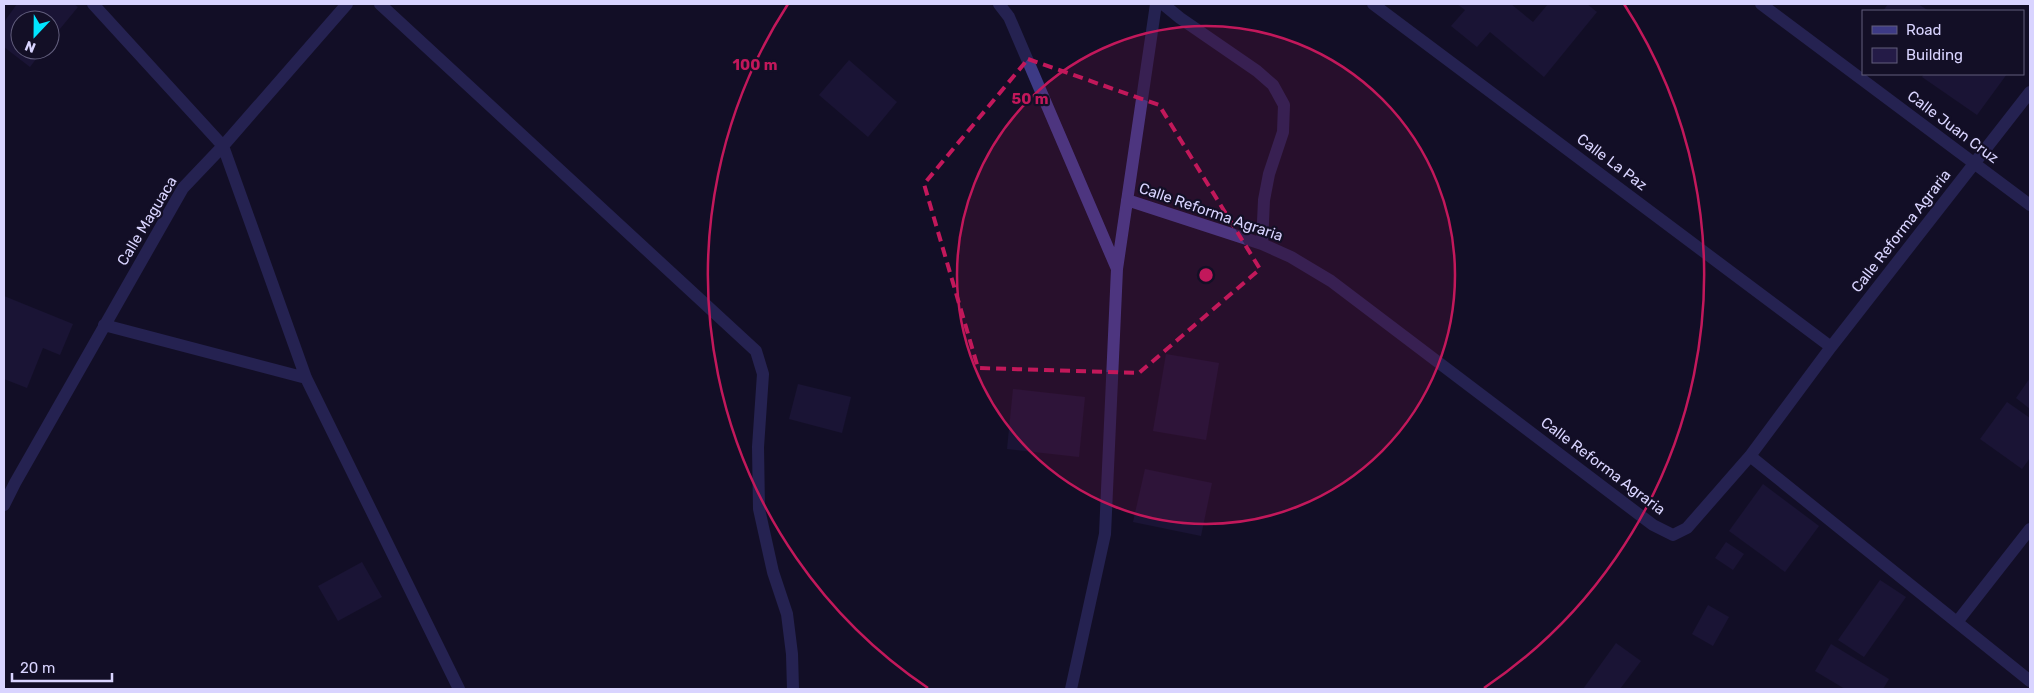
<svg xmlns="http://www.w3.org/2000/svg" width="2034" height="693" font-family="Rubik,sans-serif">
	<rect width="100%" height="100%" fill="#130f26"/>
	<path fill="#241b47" d="M 17,4 L 74,4 L 78,7 L 50,41 L 50,20 L 20,20 L 20,50 L 43,50 L 30,67 L 4,47 L 4,22 Z
		M 1457,4 L 1511,4 L 1533,22 L 1548,4 L 1587,4 L 1597,12 L 1544,77 L 1490,32 L 1477,47 L 1451,26 L 1465,10 Z
		M 1888,4 L 1918,4 L 1929,11 L 1883,11 Z
		M 849,60 L 897,102 L 868,137 L 819,95 Z
		M 1924,74 L 2007,74 L 1977,115 L 1922,77 Z
		M 4,296 L 73,324 L 60,355 L 43,348 L 27,388 L 4,379 Z
		M 1166,354 L 1219,363 L 1206,440 L 1153,431 Z
		M 2030,378 L 2030,409 L 2016,398 Z
		M 798,384 L 851,397 L 842,433 L 789,419 Z
		M 1013,389 L 1085,397 L 1079,457 L 1007,449 Z
		M 2007,402 L 2030,418 L 2030,458 L 2022,469 L 1980,439 Z
		M 1145,469 L 1212,483 L 1201,536 L 1133,522 Z
		M 1763,484 L 1819,526 L 1785,572 L 1729,531 Z
		M 1726,542 L 1744,554 L 1733,570 L 1715,558 Z
		M 362,562 L 382,597 L 338,621 L 318,586 Z
		M 1880,580 L 1906,597 L 1864,657 L 1838,640 Z
		M 1708,605 L 1729,617 L 1713,646 L 1692,634 Z
		M 1616,643 L 1641,661 L 1620,689 L 1583,689 Z
		M 1831,644 L 1889,679 L 1883,689 L 1845,689 L 1815,671 Z"/>
	<g fill="none" stroke-linecap="round" stroke-linejoin="round">
		<path stroke="#3d3a85" stroke-width="12" d="M 93,4 L 223,146 L 306,378 L 459,689
			M 380,4 L 756,351 L 763,374 L 758,447 L 759,509 L 773,572 L 787,614 L 792,654 L 793,689
			M 999,4 L 1009,17 L 1117,269 L 1105,534 L 1071,689
			M 1163,4 L 1180,18 L 1257,71 L 1273,85 L 1284,105 L 1283,132 L 1269,174 L 1264,200 L 1262,244
			M 1373,4 L 1831,347
			M 1761,4 L 2030,205
			M 1127,200 L 1262,244 L 1291,257 L 1331,281 L 1653,525 L 1673,535 L 1687,528 L 1750,456 L 1831,347 L 2030,92
			M 1117,269 L 1156,4
			M 104,325 L 306,378
			M 1750,456 L 2030,681
			M 4,505 L 15,483 L 183,188 L 223,146 L 347,4
			M 1957,622 L 2030,529"/>
	</g>
	<path d="M0 0H2034V693H0ZM 1028,59 L 1159,105 L 1260,269 L 1139,373 L 978,368 L 924,184 Z" fill="#130f26" fill-opacity=".55" fill-rule="evenodd"/>
	<path fill="none" stroke="#c2185b" stroke-width="4" stroke-dasharray="10 6" stroke-linejoin="round" d="M 1028,59 L 1159,105 L 1260,269 L 1139,373 L 978,368 L 924,184 Z"/>
	<circle cx="1206" cy="275" r="249" fill="#c2185b" fill-opacity=".12"/>
	<g fill="none" stroke="#c2185b" stroke-width="2.5">
		<circle cx="1206" cy="275" r="249"/>
		<path d="M928 688A498 498 0 0 1 788 4M1624 4A498 498 0 0 1 1484 688"/>
	</g>
	<g text-anchor="middle" stroke-width="4.5" stroke-linejoin="round" paint-order="stroke">
		<g font-size="15" fill="#d9d4ff" stroke="#130f26">
			<text transform="translate(1953 127) rotate(37)" y="5">Calle Juan Cruz</text>
			<text transform="translate(1612 162) rotate(37)" y="5">Calle La Paz</text>
			<text transform="translate(1211 212) rotate(19)" y="5">Calle Reforma Agraria</text>
			<text transform="translate(147 221) rotate(-59)" y="5">Calle Maguaca</text>
			<text transform="translate(1901 231) rotate(-52)" y="5">Calle Reforma Agraria</text>
			<text transform="translate(1603 466) rotate(37)" y="5">Calle Reforma Agraria</text>
		</g>
	</g>
	<circle cx="1206" cy="275" r="8" fill="#c2185b" stroke="#130f26" stroke-width="2.5"/>
	<g font-size="15" text-anchor="middle" font-weight="bold" fill="#c2185b" stroke="#130f26" stroke-width="4.5" stroke-linejoin="round" paint-order="stroke">
		<text x="755" y="70">100 m</text>
		<text x="1030" y="104">50 m</text>
	</g>
	<rect width="2034" height="693" fill="none" stroke="#d9d4ff" stroke-width="10"/>
	<rect x="1862" y="10" width="162" height="65" fill="#130f26" stroke="#625e7d"/>
	<rect x="1872" y="26" width="25" height="8" fill="#3d3a85" stroke="#625e7d"/>
	<text x="1906" y="35" font-size="15" fill="#d9d4ff">Road</text>
	<rect x="1872" y="48" width="25" height="15" fill="#241b47" stroke="#625e7d"/>
	<text x="1906" y="60" font-size="15" fill="#d9d4ff">Building</text>
	<g transform="translate(35 35) rotate(202)"><circle r="24" fill="#130f26" stroke="#625e7d"/>
	<path d="M0-4L9 19L0 12L-9 19Z" fill="#00e5ff"/>
	<text y="-8" font-size="14" font-weight="bold" text-anchor="middle" fill="#d9d4ff">N</text>
	</g>
	<path d="M12 673v8h100v-8" fill="none" stroke="#d9d4ff" stroke-width="2.5"/>
	<text x="20" y="673" font-size="15" fill="#d9d4ff" stroke="#130f26" stroke-width="4" paint-order="stroke">20 m</text>
</svg>
